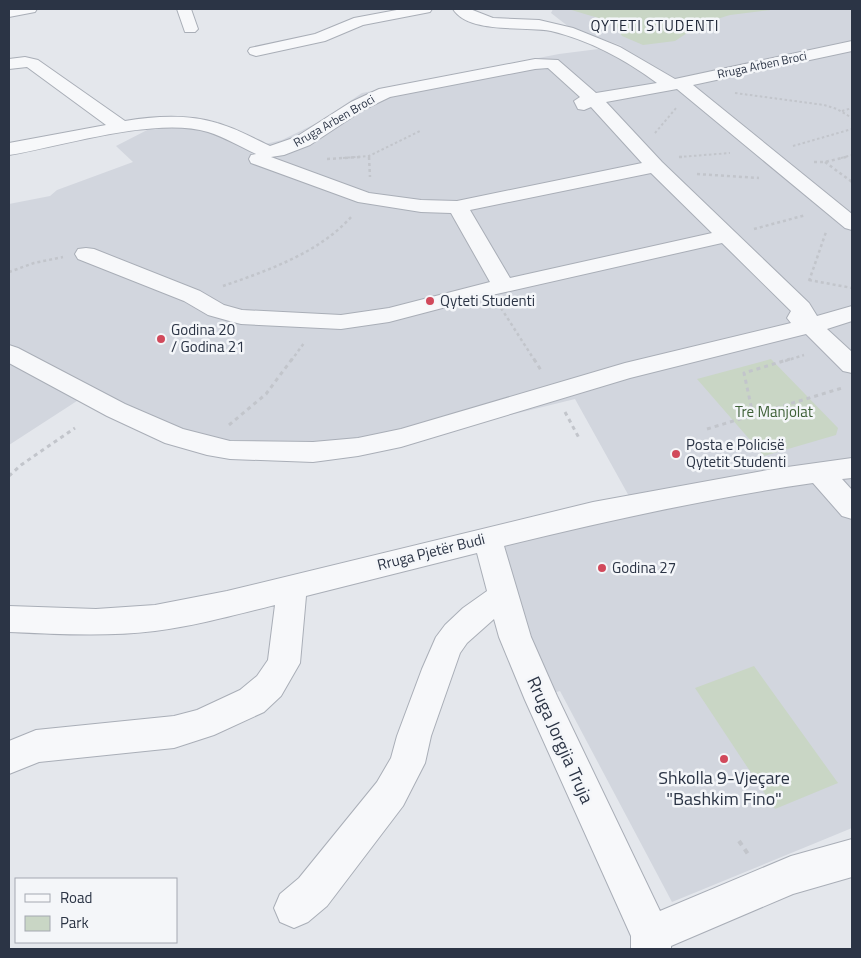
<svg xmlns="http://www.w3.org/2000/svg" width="861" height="958" font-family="'Titillium Web',sans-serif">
	<rect width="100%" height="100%" fill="#e4e7ec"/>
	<path fill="#d2d6de" d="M 553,9 L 852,9 L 852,828 L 672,902 L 560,691 L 553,693 L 491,529 L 630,498 L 575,399 L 352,454 L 204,452 L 80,399 L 9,445 L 9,204 L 50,196 L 57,190 L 133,162 L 116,146 L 157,125 L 196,125 L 249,148 L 282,140 L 319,122 L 362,93 L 559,54 L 622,46 L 569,27 L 551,13 Z"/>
	<path fill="#c9d6c5" d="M 568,9 L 779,9 L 730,15 L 701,24 L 675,41 L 643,45 L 622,36 L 615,23 Z
		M 771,359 L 838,428 L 836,435 L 764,456 L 697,379 Z
		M 754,666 L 838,783 L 775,809 L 695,688 Z"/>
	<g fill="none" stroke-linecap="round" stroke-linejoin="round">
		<g stroke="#a9aeb7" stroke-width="2">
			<path id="minor" d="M 9,9 L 37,9 L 35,12 L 9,17 Z
				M 177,9 L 191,9 L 198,29 L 195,32 L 185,32 Z
				M 402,9 L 432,9 L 430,12 L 425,13 L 363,25 L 325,41 L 256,56 L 250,54 L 248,51 L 250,48 L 315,34 L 354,18 Z
				M 453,9 L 470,9 L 493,18 L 539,20 L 573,28 L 620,47 L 675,79 L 852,41 L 852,51 L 693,85 L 852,214 L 852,230 L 845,228 L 677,89 L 606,102 L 662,162 L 809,303 L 817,316 L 852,306 L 852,321 L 827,329 L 852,352 L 852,373 L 843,371 L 806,334 L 630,378 L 401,447 L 358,456 L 313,462 L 230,459 L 207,455 L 165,443 L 107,416 L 9,363 L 9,345 L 18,348 L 125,404 L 183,429 L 230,441 L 313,442 L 358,438 L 401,429 L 625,363 L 791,323 L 787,318 L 791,311 L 722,243 L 492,295 L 389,322 L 341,329 L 241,324 L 233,322 L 208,315 L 184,301 L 78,259 L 75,254 L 78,249 L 86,248 L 94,249 L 200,291 L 224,305 L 242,310 L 341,315 L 389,308 L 490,282 L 451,213 L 421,212 L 358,202 L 251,163 L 249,159 L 251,155 L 256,154 C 241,147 224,137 208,132 C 157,116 63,146 9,155 L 9,143 L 106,125 L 27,67 L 9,69 L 9,59 L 25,57 L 38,60 L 125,121 C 155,116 188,114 217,123 C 235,128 253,138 270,146 L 296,137 L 351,102 L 379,89 L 535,59 L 558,60 L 596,93 L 657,83 C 626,60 589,40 551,31 C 525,26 468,34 453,9 ZM 548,68 L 580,97 L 574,101 L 578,109 L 584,110 L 591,107 L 642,163 L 457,201 L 421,200 L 369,193 L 271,157 L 284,155 L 310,145 L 363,110 L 390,97 L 535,69 ZM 651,173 L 712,233 L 510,278 L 470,210 Z
				M 852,458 L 852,478 L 842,479 L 852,490 L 852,519 L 842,516 L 813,483 C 709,498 606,521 504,546 L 531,637 L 557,696 L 660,911 L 791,856 L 852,839 L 852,877 L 793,894 L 671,946 L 671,949 L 631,949 L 631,936 L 525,700 L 499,637 L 494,619 L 467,643 L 460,653 L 431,736 L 425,763 L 403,806 L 327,906 L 308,922 L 294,928 L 280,922 L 274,908 L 280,894 L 299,878 L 377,782 L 391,758 L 397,736 L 422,669 L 436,637 L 445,625 L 463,608 L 487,591 L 477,553 L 306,596 L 300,663 L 281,696 L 264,712 L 214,735 L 174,748 L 39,762 L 9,774 L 9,741 L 36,730 L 174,716 L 197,710 L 240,690 L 257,676 L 268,660 L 275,605 C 235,615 195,626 155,631 C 106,637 58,634 9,632 L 9,606 L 96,609 L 155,605 L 227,591 L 593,502 L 773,469 Z"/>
		</g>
		<path stroke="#c2c5cb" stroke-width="2" stroke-dasharray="2.5 2.5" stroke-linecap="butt" d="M 735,93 L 824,105 L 837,109 L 852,118
			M 842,111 L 852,108
			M 655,133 L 677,107
			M 793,146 L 852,129
			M 369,156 L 369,158
			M 679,157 L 730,153
			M 343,158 L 369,156 L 420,131
			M 841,158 L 852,155"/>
		<path stroke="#c2c5cb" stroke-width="2.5" stroke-dasharray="3 3" stroke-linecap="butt" d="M 369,157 L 370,177
			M 679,157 L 684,157
			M 327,159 L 360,157
			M 814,162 L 825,162 L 846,157
			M 825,162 L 852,182
			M 697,174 L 759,178
			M 754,229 L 806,215
			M 9,272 L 34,263 L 63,257
			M 809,280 L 852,288
			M 809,281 L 826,232
			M 223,286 C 269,270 319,253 352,216
			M 501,308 L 535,361
			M 291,361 L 304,343
			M 785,361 L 804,355"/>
		<path stroke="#c2c5cb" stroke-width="3" stroke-dasharray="4 4" stroke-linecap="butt" d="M 534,359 L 542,372
			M 565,412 L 579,438
			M 753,415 L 744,373 L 790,359
			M 229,425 L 266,394 L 292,359
			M 707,429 L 842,388
			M 9,476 L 21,465 L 75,428"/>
		<path stroke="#c2c5cb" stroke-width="4" stroke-dasharray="5 5" stroke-linecap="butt" d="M 739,841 L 750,857"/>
		<use href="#minor" fill="#f7f8fa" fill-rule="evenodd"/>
	</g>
	<g fill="#d1495b" stroke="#f4f6f9" stroke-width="2">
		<circle cx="430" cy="301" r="5"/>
		<circle cx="161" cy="339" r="5"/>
		<circle cx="676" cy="454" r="5"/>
		<circle cx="602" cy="568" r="5"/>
		<circle cx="724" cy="759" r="5"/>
	</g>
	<g text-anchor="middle" stroke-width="5" stroke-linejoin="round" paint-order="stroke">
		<g font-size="12" fill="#2b3445" stroke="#f4f6f9">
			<text transform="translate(762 65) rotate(-12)" y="4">Rruga Arben Broci</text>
			<text transform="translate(334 121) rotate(-30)" y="4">Rruga Arben Broci</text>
		</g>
		<g font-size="15" letter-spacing="1" fill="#1d2536" stroke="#f4f6f9">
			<text x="655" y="31">QYTETI STUDENTI</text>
		</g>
		<g font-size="15" fill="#2b3445" stroke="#f4f6f9" text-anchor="start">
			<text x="440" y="306">Qyteti Studenti</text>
			<text x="171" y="335">Godina 20<tspan x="171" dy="17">/ Godina 21</tspan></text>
			<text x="686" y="450">Posta e Policisë<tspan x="686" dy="17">Qytetit Studenti</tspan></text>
			<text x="612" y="573">Godina 27</text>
		</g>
		<g font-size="15" fill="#3f6138" stroke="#f4f6f9">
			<text x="774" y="417">Tre Manjolat</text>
		</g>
		<g font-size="15" fill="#2b3445" stroke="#f4f6f9">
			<text transform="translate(431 552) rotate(-14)" y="5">Rruga Pjetër Budi</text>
		</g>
		<g font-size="18" fill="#2b3445" stroke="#f4f6f9">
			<text transform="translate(560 740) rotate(66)" y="6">Rruga Jorgjia Truja</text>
		</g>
		<g font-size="18" fill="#2b3445" stroke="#f4f6f9">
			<text x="724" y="784">Shkolla 9-Vjeçare<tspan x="724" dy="21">"Bashkim Fino"</tspan></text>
		</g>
	</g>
	<rect width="861" height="958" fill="none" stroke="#2b3445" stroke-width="20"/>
	<rect x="15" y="878" width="162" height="65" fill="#f4f6f9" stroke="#a4a8b1"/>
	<rect x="25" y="894" width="25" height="8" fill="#f7f8fa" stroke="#a4a8b1"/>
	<text x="60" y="903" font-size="15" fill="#2b3445">Road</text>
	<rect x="25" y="916" width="25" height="15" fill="#c9d6c5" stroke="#a4a8b1"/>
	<text x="60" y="928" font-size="15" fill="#2b3445">Park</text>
</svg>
